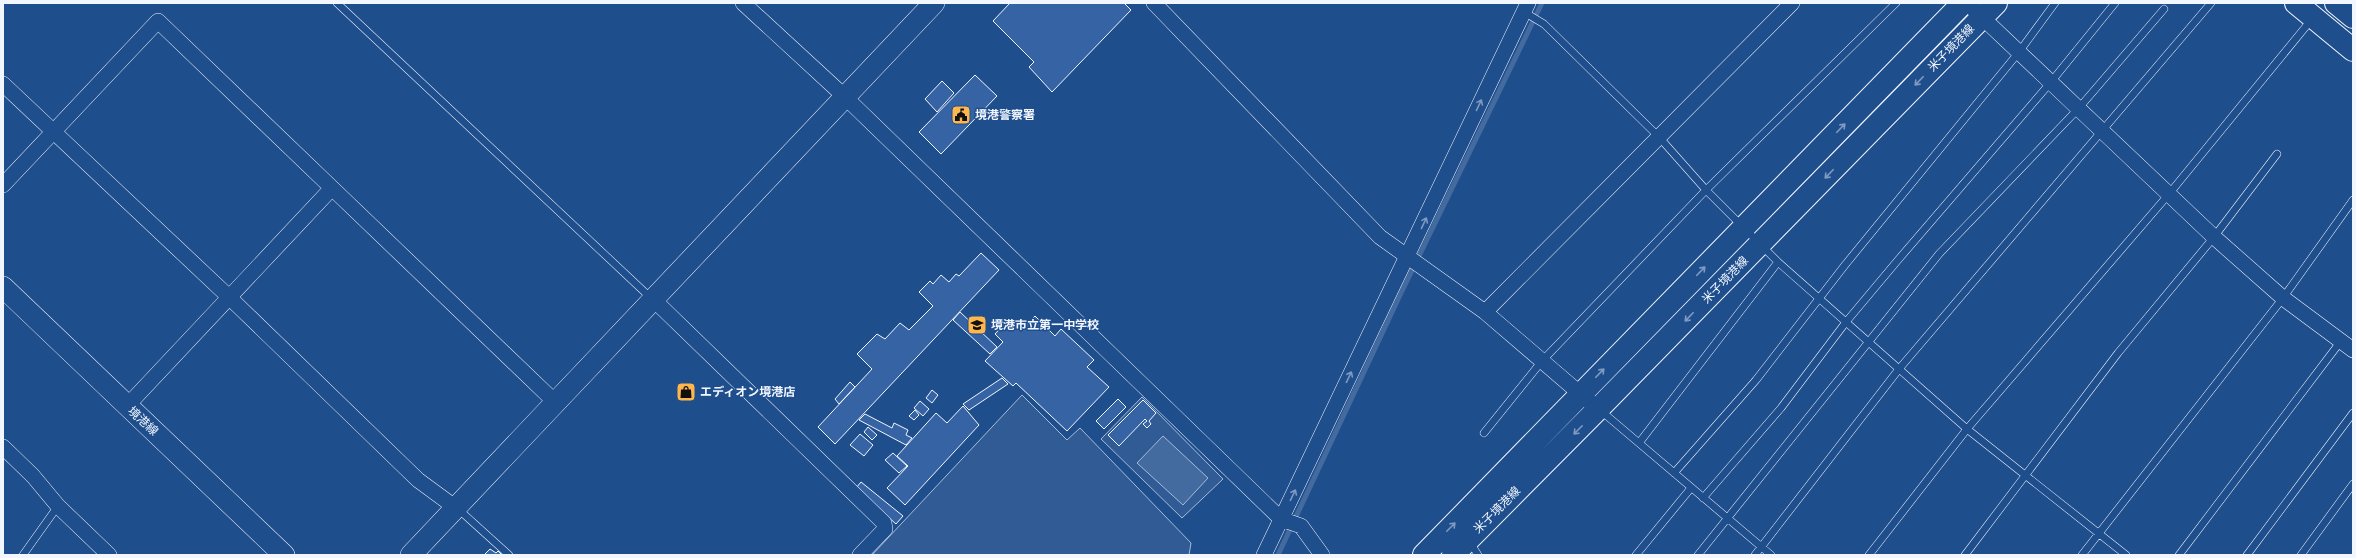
<svg xmlns="http://www.w3.org/2000/svg" width="2356" height="558" font-family="'Noto Serif','Noto Sans JP',serif">
	<rect width="100%" height="100%" fill="#1f4e8c"/>
	<path fill="#305b95" stroke="#a8bbd7" d="M 1022,395 L 1067,440 L 1080,428 L 1191,543 L 1189,555 L 872,555 Z
		M 1142,397 L 1223,479 L 1182,518 L 1101,439 Z"/>
	<path fill="#446ba0" stroke="#a8bbd7" d="M 1163,436 L 1208,478 L 1183,505 L 1137,463 Z"/>
	<g fill="none" stroke-linecap="round" stroke-linejoin="round">
		<path stroke="#446ba0" stroke-width="5" d="M 1278,555 L 1401,293 L 1542,3"/>
	</g>
	<path fill="#3563a3" stroke="#f2f6ff" d="M 1010,3 L 1124,3 L 1131,10 L 1052,92 L 1029,67 L 1034,62 L 993,21 Z
		M 975,75 L 997,96 L 941,154 L 919,132 Z
		M 942,81 L 954,93 L 937,112 L 925,99 Z
		M 981,253 L 999,270 L 835,444 L 818,427 L 872,369 L 857,354 L 877,334 L 885,339 L 900,323 L 909,330 L 933,306 L 919,292 L 930,281 L 933,284 L 941,275 L 949,282 L 956,274 L 959,276 Z
		M 960,312 L 997,347 L 990,354 L 953,320 Z
		M 1035,316 L 1055,336 L 1061,329 L 1094,360 L 1087,367 L 1109,387 L 1067,431 L 1016,383 L 1013,386 L 985,361 L 1003,342 L 995,334 L 1008,320 L 1020,331 Z
		M 1002,378 L 1008,384 L 969,410 L 963,404 Z
		M 850,382 L 855,387 L 839,404 L 835,399 Z
		M 932,390 L 938,395 L 932,403 L 926,398 Z
		M 1118,399 L 1126,407 L 1104,429 L 1096,421 Z
		M 1143,400 L 1156,413 L 1149,421 L 1151,424 L 1147,428 L 1143,424 L 1147,421 L 1145,419 L 1119,446 L 1108,435 Z
		M 920,401 L 929,409 L 923,416 L 914,408 Z
		M 963,406 L 979,425 L 905,505 L 887,488 L 908,466 L 897,456 L 936,413 L 947,423 Z
		M 915,410 L 919,415 L 914,420 L 909,416 Z
		M 865,414 L 892,428 L 894,423 L 908,430 L 906,435 L 912,438 L 906,445 L 859,420 Z
		M 868,427 L 877,435 L 872,440 L 864,432 Z
		M 860,434 L 873,445 L 864,456 L 850,445 Z
		M 893,453 L 907,466 L 899,473 L 885,460 Z
		M 861,482 L 903,516 L 896,524 L 856,488 Z
		M 490,549 L 496,553 L 498,551 L 502,555 L 484,555 Z"/>
	<g fill="none" stroke-linecap="round" stroke-linejoin="round">
		<g stroke="#f2f6ff" stroke-width="8">
			<path id="lane" d="M 337,3 L 652,299
				M 1524,12 L 1544,24 L 1659,137 L 1706,190 L 1778,262 L 1967,429 L 2126,555
				M 1600,410 L 1771,555
				M 1484,433 L 1542,361 L 1706,190 L 1896,3
				M 1639,443 L 1778,262
				M 1674,473 L 1756,380 L 1845,265 L 2019,52 L 2055,3
				M 1703,498 L 1781,408 L 1846,322 L 1898,260 L 2051,82 L 2115,3
				M 457,508 L 509,555
				M 1470,542 L 1478,555
				M 23,555 L 58,506
				M 1636,555 L 1691,488
				M 1698,555 L 1939,254 L 2079,108 L 2164,9
				M 1755,555 L 1899,369 L 2211,3
				M 1869,555 L 1967,429 L 2169,194 L 2312,19
				M 1965,555 L 2118,353 L 2214,237 L 2277,154
				M 2082,555 L 2283,298 L 2353,200
				M 2179,555 L 2341,341
				M 2247,555 L 2353,413
				M 2301,555 L 2353,484"/>
		</g>
		<g stroke="#f2f6ff" stroke-width="16">
			<path id="street" d="M 743,3 L 844,96 L 1281,519 L 1301,526 L 1322,555
				M 1154,3 L 1380,237 L 1485,312 L 1598,409
				M 1967,3 L 2214,237 L 2283,298 L 2353,350
				M 3,84 L 229,297 L 418,480 L 456,508
				M 3,185 L 158,21 L 332,188
				M 653,299 L 884,523 L 885,529 L 860,555
				M 1485,312 L 1792,3
				M 127,406 L 332,188 L 555,402
				M 3,447 L 33,476 L 58,506 L 109,555
				M 1264,555 L 1528,3"/>
		</g>
		<g stroke="#f2f6ff" stroke-width="22">
			<path id="secondary" d="M 3,287 L 284,555
				M 411,555 L 934,3"/>
		</g>
		<g stroke="#f2f6ff" stroke-width="24">
			<path id="primary" d="M 1424,555 L 1963,3
				M 1453,555 L 1598,409 L 1996,3"/>
		</g>
		<g stroke="#f2f6ff" stroke-width="24">
			<path id="highway" d="M 2296,3 L 2353,50
				M 2336,3 L 2353,17"/>
		</g>
		<use href="#lane" stroke="#1f4e8c" stroke-width="7"/>
		<use href="#street" stroke="#1f4e8c" stroke-width="15"/>
		<use href="#secondary" stroke="#1f4e8c" stroke-width="21"/>
		<use href="#primary" stroke="#1f4e8c" stroke-width="22"/>
		<use href="#highway" stroke="#1f4e8c" stroke-width="22"/>
	</g>
	<defs><path id="oneway-shaft" d="M-6 0H5M1.5-3L5.5 0L1.5 3" fill="none" stroke-width="1.6" stroke-linecap="round" stroke-linejoin="round"/></defs>
	<g stroke="#7e9ac0">
		<use href="#oneway-shaft" transform="translate(1919 81) rotate(134)"/>
		<use href="#oneway-shaft" transform="translate(1479 105) rotate(-65)"/>
		<use href="#oneway-shaft" transform="translate(1841 128) rotate(-46)"/>
		<use href="#oneway-shaft" transform="translate(1829 174) rotate(134)"/>
		<use href="#oneway-shaft" transform="translate(1424 223) rotate(-65)"/>
		<use href="#oneway-shaft" transform="translate(1701 271) rotate(-46)"/>
		<use href="#oneway-shaft" transform="translate(1689 317) rotate(134)"/>
		<use href="#oneway-shaft" transform="translate(1600 373) rotate(-46)"/>
		<use href="#oneway-shaft" transform="translate(1349 377) rotate(-64)"/>
		<use href="#oneway-shaft" transform="translate(1578 430) rotate(135)"/>
		<use href="#oneway-shaft" transform="translate(1293 495) rotate(-64)"/>
		<use href="#oneway-shaft" transform="translate(1451 527) rotate(-45)"/>
	</g>
	<defs>
		<g id="civic-square" transform="scale(1)"><rect x="-9" y="-9" width="18" height="18" rx="4" fill="#ffb74d" stroke="#1f4e8c"/><path d="M-.6-6.5H3V-4.5H.6V-3L4-1V1h2V6H-6V1h2V-1L-.6-3ZM-1.2 2.5V6h2.4V2.5Z" fill="#111"/></g>
		<g id="school-square" transform="scale(1)"><rect x="-9" y="-9" width="18" height="18" rx="4" fill="#ffb74d" stroke="#1f4e8c"/><path d="M0-5L7-2L0 1L-7-2ZM-4 1L0 2.5L4 1V4Q0 6-4 4Z" fill="#111"/></g>
		<g id="shop-square" transform="scale(1)"><rect x="-9" y="-9" width="18" height="18" rx="4" fill="#ffb74d" stroke="#1f4e8c"/><path d="M-5-2.5h2.3a2.7 3.5 0 0 1 5.4 0H5L5.5 6h-11ZM-1.5-2.5h3a1.5 2.3 0 0 0-3 0Z" fill="#111"/></g>
	</defs>
	<g fill-rule="evenodd">
		<use href="#civic-square" x="961" y="115"/>
		<use href="#school-square" x="977" y="325"/>
		<use href="#shop-square" x="686" y="392"/>
	</g>
	<g text-anchor="middle" stroke-width="3" stroke-linejoin="round" paint-order="stroke">
		<g font-size="12" fill="#f2f6ff" stroke="#1f4e8c">
			<text transform="translate(1951 48) rotate(-46)" y="4">米子境港線</text>
			<text transform="translate(1725 280) rotate(-46)" y="4">米子境港線</text>
			<text transform="translate(143 421) rotate(43)" y="4">境港線</text>
			<text transform="translate(1497 510) rotate(-45)" y="4">米子境港線</text>
		</g>
		<g font-size="12" font-weight="bold" fill="#f2f6ff" stroke="#1f4e8c" text-anchor="start">
			<text x="975" y="119">境港警察署</text>
			<text x="991" y="329">境港市立第一中学校</text>
			<text x="700" y="396">エディオン境港店</text>
		</g>
	</g>
	<rect width="2356" height="558" fill="none" stroke="#f2f6ff" stroke-width="8"/>
</svg>
